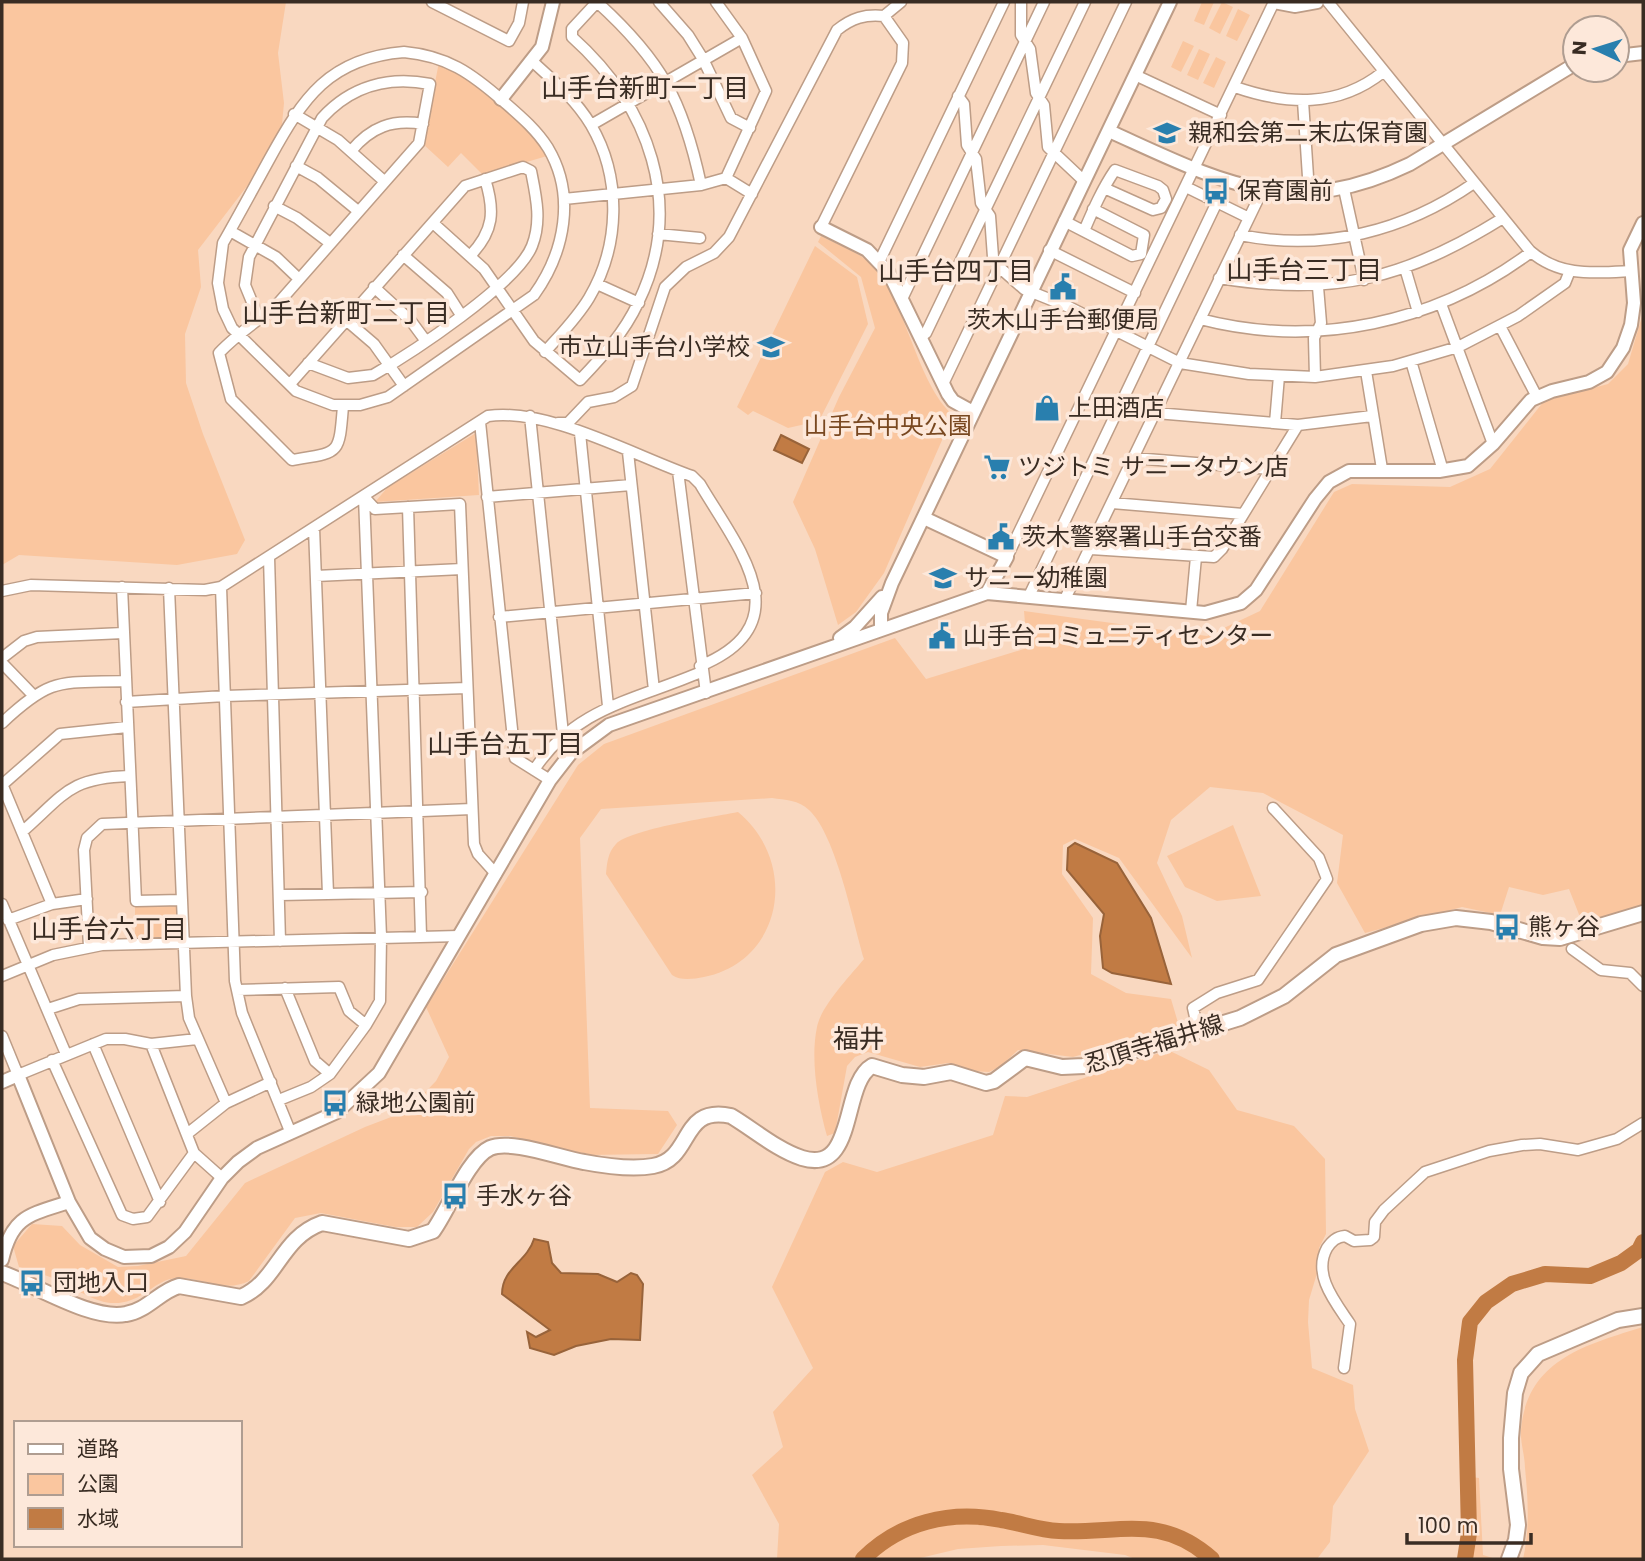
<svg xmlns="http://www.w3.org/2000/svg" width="1645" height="1561" font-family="Poppins,'Noto Sans JP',sans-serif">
	<rect width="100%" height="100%" fill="#f9d8c0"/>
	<path fill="#fac69f" d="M 2,2 L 286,2 L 278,53 L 284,103 L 281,135 L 268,159 L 198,250 L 201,287 L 185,334 L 186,383 L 203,434 L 245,540 L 237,554 L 177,565 L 19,555 L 2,565 Z
		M 1202,2 L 1214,2 L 1204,25 L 1194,21 Z
		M 1222,2 L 1233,7 L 1220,34 L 1209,28 Z
		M 1238,9 L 1250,15 L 1237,41 L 1226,36 Z
		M 1183,41 L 1194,46 L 1181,72 L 1171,67 Z
		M 1199,49 L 1210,54 L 1198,80 L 1187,75 Z
		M 1216,57 L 1226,62 L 1214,88 L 1203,83 Z
		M 439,62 C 480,85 523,114 547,156 L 483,175 L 461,153 L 448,167 L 423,144 Z
		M 821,236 C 838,245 860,252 873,266 C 906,301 917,384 953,415 L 884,573 L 856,612 L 838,625 L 815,549 L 793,502 L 839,397 L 875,328 L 861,277 L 818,242 Z
		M 815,246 L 857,277 L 868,324 L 819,421 L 788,428 L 753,411 L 748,415 L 737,407 Z
		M 1643,313 L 1643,906 L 1582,922 L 1569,889 L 1543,895 L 1509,887 L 1500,915 L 1462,907 L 1365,933 L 1337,883 L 1343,835 L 1263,793 L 1210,787 L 1171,820 L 1157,863 L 1182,916 L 1192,958 L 1119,858 L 1075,839 L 1063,845 L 1062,874 L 1093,918 L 1091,974 L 1126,993 L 1171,999 L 1179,1026 L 1073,1057 L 1018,1050 L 1001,1066 L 989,1072 L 972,1071 L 948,1063 L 920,1067 L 868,1052 L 855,1057 L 847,1066 L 835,1133 L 827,1136 C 818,1104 810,1060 817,1027 C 821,1006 850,976 864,959 C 853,922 836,835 809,810 C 799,800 785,800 772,798 L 601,809 L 580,838 L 590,1108 L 668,1111 L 677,1125 L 658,1154 L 588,1155 L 510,1136 L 491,1136 L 476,1142 L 469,1149 L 433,1212 L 417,1227 L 395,1227 L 321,1213 L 295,1218 L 249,1281 C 225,1293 204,1278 180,1278 C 160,1277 149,1294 131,1300 C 103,1311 80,1290 55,1279 C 44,1274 31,1271 19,1267 L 13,1246 L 32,1224 L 62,1226 L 80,1245 L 118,1267 L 138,1266 L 186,1256 L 245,1183 L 365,1127 L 407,1111 L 436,1081 L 449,1057 L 426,1007 L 578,765 L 604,744 L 895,638 L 926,679 L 1027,648 L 1024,611 L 1207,636 L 1260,611 L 1334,492 L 1352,484 L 1450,487 L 1490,469 L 1544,401 L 1608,384 L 1628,364 Z
		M 476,433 L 479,495 L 375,502 L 388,487 Z
		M 738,812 C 798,861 785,960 704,977 C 693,979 681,981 672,975 L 606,874 C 607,863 608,852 616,844 C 630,829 714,817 738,812 Z
		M 1233,825 L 1261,896 L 1217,901 L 1185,887 L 1167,856 Z
		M 180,903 L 181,936 L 135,938 L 135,904 Z
		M 1168,1050 L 1209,1070 L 1237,1110 L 1294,1126 L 1325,1159 L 1326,1234 L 1319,1248 L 1318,1270 L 1309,1300 L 1308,1322 L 1312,1368 L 1353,1385 L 1355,1409 L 1369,1451 L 1333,1506 L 1330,1542 L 1317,1559 L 1135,1559 L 1125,1555 L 1043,1545 L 1001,1546 L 958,1549 L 916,1559 L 777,1559 L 779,1524 L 752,1475 L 783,1447 L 773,1412 L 813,1368 L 772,1287 L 825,1172 L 843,1162 L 877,1172 L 993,1135 L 1005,1096 L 1027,1097 Z
		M 1643,1327 L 1643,1559 L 1523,1559 C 1530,1529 1528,1499 1525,1468 C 1525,1456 1520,1442 1521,1430 C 1527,1360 1585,1345 1643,1327 Z
		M 1472,1477 L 1479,1478 L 1483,1555 L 1496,1559 L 1471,1559 L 1474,1515 Z"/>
	<path fill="#c17b44" stroke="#98633a" stroke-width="2" d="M 781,435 L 809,449 L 802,463 L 774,450 Z
		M 1075,843 L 1117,863 L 1151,918 L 1171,984 L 1112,973 L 1103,968 L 1100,936 L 1104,914 L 1067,870 L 1068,848 Z
		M 534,1239 L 548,1242 L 552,1263 L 561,1273 L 598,1274 L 617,1282 L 631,1273 L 637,1275 L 643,1284 L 640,1340 L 611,1339 L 576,1346 L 554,1355 L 530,1348 L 527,1332 L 536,1337 L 550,1330 L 502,1294 C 502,1268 527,1262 534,1239 Z"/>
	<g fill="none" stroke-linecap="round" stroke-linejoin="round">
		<path stroke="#c17b44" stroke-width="16" d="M 863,1559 C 900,1522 950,1510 1001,1520 C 1021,1523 1038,1530 1059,1531 C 1119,1534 1160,1513 1212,1559
			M 1465,1559 L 1469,1533 L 1465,1360 L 1470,1322 L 1486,1302 L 1512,1284 L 1545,1274 L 1590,1276 L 1621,1263 L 1639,1250 L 1643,1242"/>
		<g stroke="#bd9d87" stroke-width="13">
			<path id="minor" d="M 432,2 L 509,41 L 519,23 L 523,2
				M 597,2 C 661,60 683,100 701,185
				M 659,2 L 688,35 L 703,59 L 731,118 L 750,128
				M 1021,2 L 1021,35 L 1030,49 L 1036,93 L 1044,105 L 1048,147 L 1083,180
				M 1328,2 L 1530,251 C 1560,277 1593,273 1631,271
				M 884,16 L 901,2
				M 404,52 C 447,56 471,73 503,101 C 519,115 536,129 548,148 C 576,195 565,252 534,295 L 388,397 L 360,405 L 333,405 L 296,391 L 232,328 L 223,309 L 218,283 L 223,243 C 239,215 254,187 270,158 C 303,98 329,58 404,52 Z
				M 533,62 C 554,81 576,100 591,125 C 622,178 620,246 589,298 C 577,318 560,335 545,352
				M 1135,75 L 1221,115
				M 1235,87 C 1287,105 1338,108 1383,72
				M 958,96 L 964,104 L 967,145 L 976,159 L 981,203 L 990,216 L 993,257 L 999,267 L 1024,289 L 1069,307 L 1180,363 L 1249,374 L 1315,377 L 1393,366 L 1458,347 L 1518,316 L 1565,283 L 1569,273
				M 1303,101 L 1309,192
				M 294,114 L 338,140 L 384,181
				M 591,125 L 742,38
				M 351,151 C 371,127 392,119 423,124
				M 296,166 L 318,178 L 358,211
				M 726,178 L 752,194
				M 1186,187 L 1249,218
				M 1344,189 L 1364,280
				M 564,199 L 701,185 L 726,178 L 766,91 L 742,38 L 716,2
				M 274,206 L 297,218 L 330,243
				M 1064,221 L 1132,256 L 1141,254 L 1144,235 L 1093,209
				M 433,223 L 484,269 L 534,341 L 580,380 C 602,357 624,333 638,303 C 686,205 649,106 572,37 L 572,29 L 597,2
				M 230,231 L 276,257 L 298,278
				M 1084,231 C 1093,210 1102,189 1115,170 L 1158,186 L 1163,190 L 1166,199 L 1161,208 L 1153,210 L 1104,188
				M 658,234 L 700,238
				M 1240,235 C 1324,252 1405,231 1474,183
				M 1049,250 L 1135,293
				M 403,255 L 447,293 L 461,315
				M 470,256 C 494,231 495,211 485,179
				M 880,260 L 1004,2
				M 1405,268 L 1418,312
				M 1219,278 C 1334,297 1405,279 1503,218
				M 597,284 L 639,303
				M 374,287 L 411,321 L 425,340
				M 902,299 L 1044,2
				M 1441,304 L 1493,444
				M 259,319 L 245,285 L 249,257 L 322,118 C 351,86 389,76 430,84 L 419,143 L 274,308 C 254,323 236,335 219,353 L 231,399 L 292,460 C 340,452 339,456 343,406
				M 1200,319 C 1315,349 1436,323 1531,252
				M 346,320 L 374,344 L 404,386
				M 1500,326 L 1537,397
				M 920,338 L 926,333 L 1085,2
				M 1411,361 L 1443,471
				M 1366,371 L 1382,469
				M 1315,377 L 1314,338 L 1321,323 L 1318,287
				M 290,384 L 465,186 L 523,167 L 531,171 C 536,196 542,221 532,246 C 517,284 410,354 373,375 L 348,378 L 308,363
				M 943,384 L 1126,2
				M 1156,413 L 1298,425
				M 530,416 L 563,734
				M 480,422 L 515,758 L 550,780
				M 558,423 L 568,423 L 588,402 L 614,397 L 632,386 L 665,287 L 686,267 L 714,253 L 729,237 L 837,30 C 852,18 865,14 884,16 L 903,43 L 902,63 L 821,227
				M 1275,423 L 1279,376
				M 580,433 L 608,706
				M 628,452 L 654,690
				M 1134,458 L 1270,469
				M 678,471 L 706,693
				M 364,497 L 375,509 L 460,504 L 474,844 L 478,854 L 496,874
				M 487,497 L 631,485
				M 1112,503 L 1243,514
				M 408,507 L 421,936
				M 314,528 L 328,894
				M 1091,549 L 1214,557 L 1222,549 L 1298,425 L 1372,416
				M 269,557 L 280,941
				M 1007,557 L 1274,2
				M 316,576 L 462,569
				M 122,587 L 136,901 L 181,900
				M 221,587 L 235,981 L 242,1013 L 290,1131
				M 169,588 L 186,996 L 189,1018 L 226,1103
				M 2,591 L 31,585 L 205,590 L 221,587 L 488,416 C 547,407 635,456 692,476 L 700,484 C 737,547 804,623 700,666
				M 1029,596 L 1217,202
				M 1065,599 L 1262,191
				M 1191,611 L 1196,557
				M 499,617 L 756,593
				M 2,658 L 24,641 L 37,637 L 123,633
				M 2,663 L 32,694
				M 126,702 L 225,696 L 467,688
				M 2,723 C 52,676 60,683 125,681
				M 534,770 C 575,707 636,700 701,672
				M 2,784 L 52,904
				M 2,785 L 60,734 L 127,727
				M 23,831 C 65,794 69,778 129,776
				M 280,895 L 422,892
				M 2,904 L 66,1054
				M 8,920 L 52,904 L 87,899
				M 89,947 L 84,850 L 87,838 L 102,824 L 472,809
				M 1572,949 L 1601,970 L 1630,973 L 1643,986
				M 2,976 L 53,955 L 102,945 L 459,936
				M 285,988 L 315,1061 L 330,1074
				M 237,990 L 339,987 L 349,1011 L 366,1025
				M 48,1009 L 79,999 L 186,996
				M 1198,1030 L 1193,1008 L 1217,993 L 1258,980 L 1327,879 L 1319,858 L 1273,808
				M 2,1036 L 18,1075 L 106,1039 L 125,1039 L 151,1044 L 197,1039
				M 93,1044 L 160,1202
				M 151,1044 L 194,1153 L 222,1178
				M 52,1060 L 122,1215 L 133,1219 L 147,1217 L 194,1153
				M 279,1100 L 311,1087 L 330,1074 L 366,1025 L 380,1001 L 381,937 L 364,497
				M 187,1134 L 226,1103 L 271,1082
				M 1344,1368 L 1350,1324 C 1336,1303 1312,1275 1327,1248 C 1332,1241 1336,1237 1345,1236 L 1354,1241 L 1370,1240 L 1374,1237 L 1375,1222 L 1384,1210 L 1425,1172 L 1489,1151 L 1522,1145 L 1540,1144 L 1578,1150 L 1617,1139 L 1643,1123"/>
		</g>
		<g stroke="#bd9d87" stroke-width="16">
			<path id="tertiary" d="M 1274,2 L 1295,6 L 1317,2
				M 1617,56 L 1643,53
				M 501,99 L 542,47 L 553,2
				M 1109,131 C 1220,181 1290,222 1410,164 L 1575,64
				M 821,227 L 867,250 L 889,273 L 948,394 L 953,401 L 973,412
				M 924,518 L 1007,557 L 987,593
				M 881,629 L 881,613 L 892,583 L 1170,2
				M 840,638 L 855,627 L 882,597
				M 2,1082 L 18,1075 L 69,1202 L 90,1238 L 105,1249 L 124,1257 L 151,1256 L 169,1247 L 185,1232 L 222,1178 L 238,1162 L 257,1148 L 337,1112 L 379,1073 L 550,780 L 571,753 L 609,725 L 987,593 L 1205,613 L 1241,603 L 1256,590 L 1315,499 L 1329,482 L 1349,471 L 1439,471 L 1468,466 L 1493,444 L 1531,400 L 1552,391 L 1589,382 L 1607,372 L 1623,348 L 1631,325 L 1634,303 L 1630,250 L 1643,223
				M 2,1260 C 12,1216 29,1215 69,1202"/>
		</g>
		<g stroke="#bd9d87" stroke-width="18">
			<path id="secondary" d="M 2,1273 C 36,1285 92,1321 126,1314 C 147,1311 160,1291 179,1286 L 241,1297 C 278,1281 280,1238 322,1223 L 409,1239 L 433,1231 C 448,1211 468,1158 490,1148 C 511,1139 560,1158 584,1162 C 605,1166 632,1170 653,1166 C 694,1159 679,1105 731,1116 C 753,1129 777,1150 802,1158 C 857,1175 841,1084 872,1066 L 902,1075 L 924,1077 L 951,1072 L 986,1083 L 994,1081 L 1025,1058 L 1062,1067 L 1084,1066 L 1240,1018 L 1284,996 L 1336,955 L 1421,924 L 1456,918 L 1491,922 L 1543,937 L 1560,938 L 1643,913
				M 1509,1559 L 1516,1540 L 1518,1525 L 1511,1469 L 1511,1438 L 1515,1393 L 1521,1373 L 1538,1354 L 1618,1320 L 1643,1316"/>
		</g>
		<use href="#minor" stroke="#fff" stroke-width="10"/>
		<use href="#tertiary" stroke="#fff" stroke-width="12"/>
		<use href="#secondary" stroke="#fff" stroke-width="14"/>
	</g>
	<defs>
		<g id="school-bare" transform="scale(2.1)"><path d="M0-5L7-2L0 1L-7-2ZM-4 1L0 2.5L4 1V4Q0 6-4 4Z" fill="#297fae" stroke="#fde8da" stroke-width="2.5" paint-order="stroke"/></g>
		<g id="bus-bare" transform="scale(2.1)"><path d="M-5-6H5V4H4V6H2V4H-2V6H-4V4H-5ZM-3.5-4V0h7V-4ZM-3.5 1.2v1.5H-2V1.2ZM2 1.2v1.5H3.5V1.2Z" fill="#297fae" stroke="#fde8da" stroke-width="2.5" paint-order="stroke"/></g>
		<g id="civic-bare" transform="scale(2.1)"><path d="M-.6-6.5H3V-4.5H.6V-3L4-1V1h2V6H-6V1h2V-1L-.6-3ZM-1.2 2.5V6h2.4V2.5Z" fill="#297fae" stroke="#fde8da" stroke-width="2.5" paint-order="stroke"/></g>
		<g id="shop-bare" transform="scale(2.1)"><path d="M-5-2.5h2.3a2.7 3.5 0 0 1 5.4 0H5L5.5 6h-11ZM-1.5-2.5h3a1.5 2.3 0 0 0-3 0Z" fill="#297fae" stroke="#fde8da" stroke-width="2.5" paint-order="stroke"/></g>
		<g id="supermarket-bare" transform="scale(2.1)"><path d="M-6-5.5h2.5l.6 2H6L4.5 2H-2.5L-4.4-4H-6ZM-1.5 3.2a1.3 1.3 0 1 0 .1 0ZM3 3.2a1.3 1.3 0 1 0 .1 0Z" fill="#297fae" stroke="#fde8da" stroke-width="2.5" paint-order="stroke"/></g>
	</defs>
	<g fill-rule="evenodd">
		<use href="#school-bare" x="1167" y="133"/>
		<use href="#bus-bare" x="1216" y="191"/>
		<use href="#civic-bare" x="1063" y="287"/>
		<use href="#school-bare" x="771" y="347"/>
		<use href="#shop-bare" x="1047" y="408"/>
		<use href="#supermarket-bare" x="997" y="467"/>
		<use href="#civic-bare" x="1001" y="537"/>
		<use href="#school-bare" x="943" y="578"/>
		<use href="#civic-bare" x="942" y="636"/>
		<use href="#bus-bare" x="1507" y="927"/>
		<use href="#bus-bare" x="335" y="1103"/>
		<use href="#bus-bare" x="455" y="1196"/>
		<use href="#bus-bare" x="32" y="1283"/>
	</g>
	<g text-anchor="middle" stroke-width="7" stroke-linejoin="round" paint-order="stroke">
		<g font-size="24" fill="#392c23" stroke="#fde8da" text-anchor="start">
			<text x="1188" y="141">親和会第二末広保育園</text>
			<text x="1237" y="199">保育園前</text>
			<text x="1063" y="328" text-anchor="middle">茨木山手台郵便局</text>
			<text x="750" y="355" text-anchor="end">市立山手台小学校</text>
			<text x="1068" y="416">上田酒店</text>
			<text x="1018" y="475">ツジトミ サニータウン店</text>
			<text x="1022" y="545">茨木警察署山手台交番</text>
			<text x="964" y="586">サニー幼稚園</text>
			<text x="963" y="644">山手台コミュニティセンター</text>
			<text x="1528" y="935">熊ヶ谷</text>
			<text x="356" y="1111">緑地公園前</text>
			<text x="476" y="1204">手水ヶ谷</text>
			<text x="53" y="1291">団地入口</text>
		</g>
		<g font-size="24" fill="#794820" stroke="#fde8da">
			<text x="888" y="434">山手台中央公園</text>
		</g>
		<g font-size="24" fill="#392c23" stroke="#fde8da">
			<text transform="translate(1154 1044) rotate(-17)" y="8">忍頂寺福井線</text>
		</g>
		<g font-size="26" fill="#392c23" stroke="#fde8da">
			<text x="645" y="97">山手台新町一丁目</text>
			<text x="1304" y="279">山手台三丁目</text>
			<text x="956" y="280">山手台四丁目</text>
			<text x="346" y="322">山手台新町二丁目</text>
			<text x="505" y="753">山手台五丁目</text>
			<text x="109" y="938">山手台六丁目</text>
			<text x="859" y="1048">福井</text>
		</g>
	</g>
	<rect width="1645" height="1561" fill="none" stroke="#392c23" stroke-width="7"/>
	<rect x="14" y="1421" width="228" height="126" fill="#fde8da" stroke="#af9d91" stroke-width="2"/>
	<rect x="28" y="1444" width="35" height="10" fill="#ffffff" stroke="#af9d91" stroke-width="2"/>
	<text x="77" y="1456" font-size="21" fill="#392c23">道路</text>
	<rect x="28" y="1474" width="35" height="21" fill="#fac69f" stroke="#af9d91" stroke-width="2"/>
	<text x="77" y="1491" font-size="21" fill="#392c23">公園</text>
	<rect x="28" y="1508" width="35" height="21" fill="#c17b44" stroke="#af9d91" stroke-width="2"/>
	<text x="77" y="1526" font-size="21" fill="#392c23">水域</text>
	<g transform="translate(1596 49) rotate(274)"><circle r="33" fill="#fde8da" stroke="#af9d91" stroke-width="2"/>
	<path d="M0-5L12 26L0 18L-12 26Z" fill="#297fae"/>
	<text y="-10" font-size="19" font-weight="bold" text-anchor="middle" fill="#392c23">N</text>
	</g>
	<path d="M1407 1533v10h124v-10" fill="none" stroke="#392c23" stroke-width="3.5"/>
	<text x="1418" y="1533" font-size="21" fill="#392c23" stroke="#fde8da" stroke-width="5" paint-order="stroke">100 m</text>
</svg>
